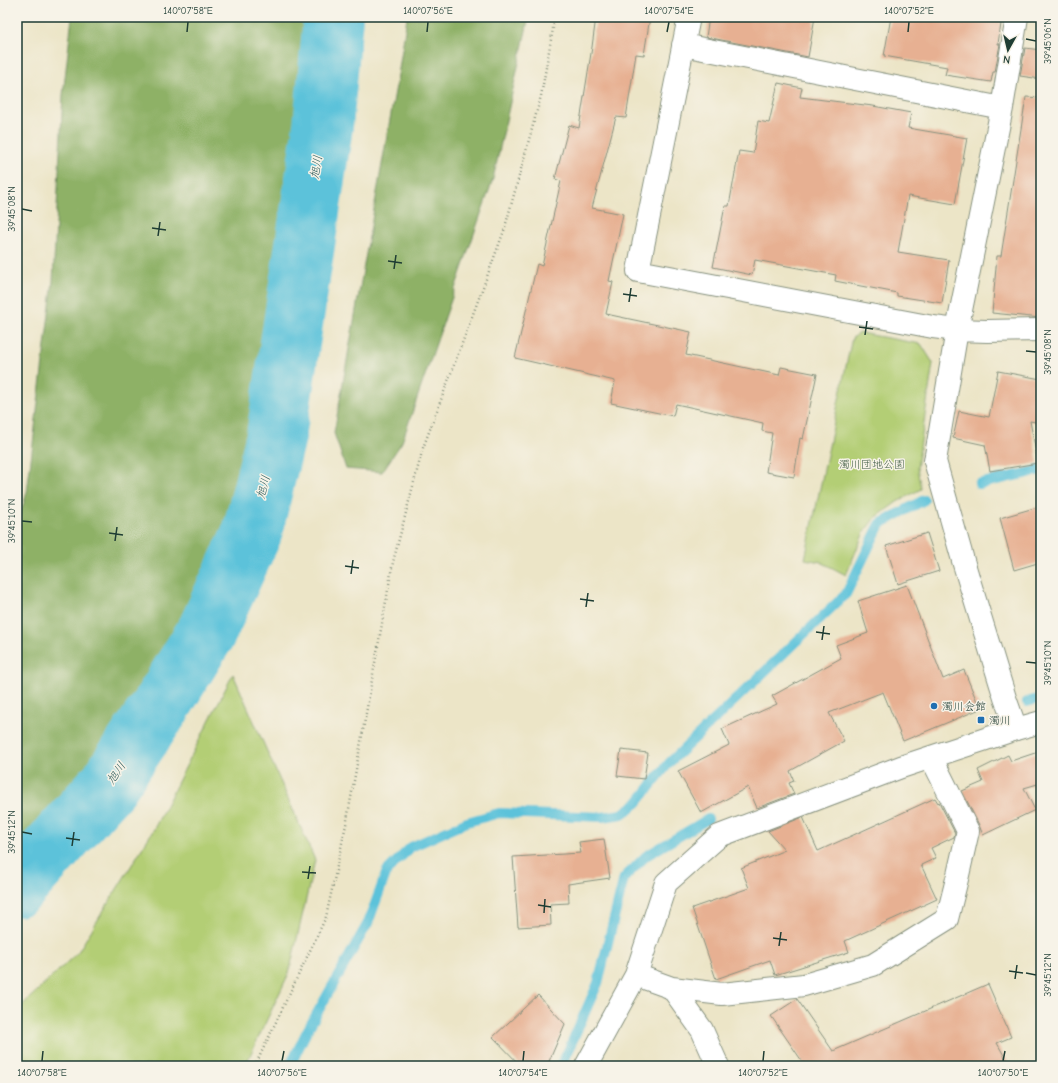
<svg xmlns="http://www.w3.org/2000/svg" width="1058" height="1083" font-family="'Comic Neue','Klee One',sans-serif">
	<rect width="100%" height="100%" fill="#f7f3e8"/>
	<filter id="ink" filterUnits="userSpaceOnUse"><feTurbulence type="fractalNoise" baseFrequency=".025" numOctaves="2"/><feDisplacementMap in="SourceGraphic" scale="8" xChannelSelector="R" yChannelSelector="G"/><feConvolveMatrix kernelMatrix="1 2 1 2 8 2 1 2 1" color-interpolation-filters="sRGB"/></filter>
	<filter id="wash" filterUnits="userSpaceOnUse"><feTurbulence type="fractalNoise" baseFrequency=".012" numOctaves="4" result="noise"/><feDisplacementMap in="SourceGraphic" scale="16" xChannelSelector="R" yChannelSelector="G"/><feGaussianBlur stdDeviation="0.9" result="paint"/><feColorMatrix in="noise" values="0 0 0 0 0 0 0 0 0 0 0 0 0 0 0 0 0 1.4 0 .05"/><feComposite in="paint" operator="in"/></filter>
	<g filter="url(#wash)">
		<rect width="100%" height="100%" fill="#ece5c7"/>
		<path fill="#b3ce74" stroke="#698654" d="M 860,333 L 921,344 L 933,363 L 917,468 L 921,489 L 897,502 L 874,519 L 864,532 L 846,575 L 821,562 L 805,559 L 852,338 Z
			M 233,674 L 315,860 L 289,973 L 245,1066 L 17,1066 L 17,1010 L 78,952 L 154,829 Z"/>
		<path fill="#8eb166" stroke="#56774d" d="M 72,17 L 308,17 L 307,56 L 287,230 L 253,456 L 231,546 L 202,596 L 101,762 L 17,851 L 17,525 L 27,492 L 53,281 L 63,95 Z
			M 407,17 L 529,17 L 493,179 L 402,442 L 382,472 L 346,469 L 334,433 L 399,69 Z"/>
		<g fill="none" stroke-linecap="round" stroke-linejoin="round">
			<path stroke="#5cc2da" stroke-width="10" d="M 979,484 L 1041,470
				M 1027,702 L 1041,698
				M 290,1066 L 307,1031 L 368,923 L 387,871 L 411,847 L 467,822 L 499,813 L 603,817 L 622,814 L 637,803 L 669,763 L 846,594 L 880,524 L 924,500
				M 560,1066 L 567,1053 L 598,983 L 624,878 L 646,856 L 708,819"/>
			<path stroke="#5cc2da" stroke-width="60" d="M 17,887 L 109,784 L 161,706 L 207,631 L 252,533 L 276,436 L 323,126 L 333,17"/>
		</g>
		<g id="blocks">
			<path fill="#e7b092" d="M 596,17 L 650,17 L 644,55 L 636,54 L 626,118 L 616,117 L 592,208 L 623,214 L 609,281 L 613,282 L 606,314 L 691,332 L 686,355 L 779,375 L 781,367 L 817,374 L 803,439 L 800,438 L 794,477 L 766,472 L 772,433 L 762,431 L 763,423 L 676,404 L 673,416 L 611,403 L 615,381 L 515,358 L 537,264 L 542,266 L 561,181 L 555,179 L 569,125 L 579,128 L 592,47 Z
				M 709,17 L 815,17 L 808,57 L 706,37 Z
				M 891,17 L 1002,17 L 998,44 L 1000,44 L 995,72 L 993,72 L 991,82 L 945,75 L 947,67 L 884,56 Z
				M 1025,48 L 1041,50 L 1041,79 L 1020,76 Z
				M 778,83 L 802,88 L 800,97 L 873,106 L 911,113 L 908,128 L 967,138 L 955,204 L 908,196 L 898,252 L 949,260 L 942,303 L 897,296 L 897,293 L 835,281 L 836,275 L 755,260 L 752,275 L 713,267 L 725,206 L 729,206 L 739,151 L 753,153 L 758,121 L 769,123 Z
				M 1026,97 L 1041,98 L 1041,318 L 992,313 L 997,256 L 1001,256 Z
				M 998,371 L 1041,379 L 1041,423 L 1030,421 L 1038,463 L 990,471 L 985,445 L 953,438 L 959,411 L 989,417 Z
				M 1041,506 L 1041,562 L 1014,570 L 1000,518 Z
				M 927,533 L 939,571 L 898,584 L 886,546 Z
				M 907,585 L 943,679 L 964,670 L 980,709 L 903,741 L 883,692 L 829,713 L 844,741 L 790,771 L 794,781 L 789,783 L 794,794 L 757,808 L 748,787 L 701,813 L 678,771 L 729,745 L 722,729 L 777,704 L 772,696 L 841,658 L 836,645 L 868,633 L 858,601 Z
				M 621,750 L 648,753 L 644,779 L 617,776 Z
				M 1041,751 L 1041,783 L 1024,788 L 1035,810 L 983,835 L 979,825 L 962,791 L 983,782 L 978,770 L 1008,755 L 1011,761 Z
				M 935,798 L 938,803 L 939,802 L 955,833 L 954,837 L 931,848 L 936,858 L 921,865 L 937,899 L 845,941 L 849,952 L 775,975 L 770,960 L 716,979 L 692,908 L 749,888 L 741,868 L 785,850 L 768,831 L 803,817 L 818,851 Z
				M 604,839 L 610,878 L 568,884 L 569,903 L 550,904 L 551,925 L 518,927 L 513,857 L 581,853 L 579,842 Z
				M 988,984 L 1011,1037 L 997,1043 L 1010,1066 L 799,1066 L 804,1064 L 771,1016 L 797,999 L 833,1051 Z
				M 538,995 L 565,1024 L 547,1066 L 521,1066 L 493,1037 Z"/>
		</g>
	</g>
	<g filter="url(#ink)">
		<use href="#blocks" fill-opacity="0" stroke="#86917e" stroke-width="1"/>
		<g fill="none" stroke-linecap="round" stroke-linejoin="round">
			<g stroke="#86917e" stroke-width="24">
				<path id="street" d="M 689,17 L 638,271 L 933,327 L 957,330 L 987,331 L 1041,330
					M 683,45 L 1002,108
					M 1016,729 L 1005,698 L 964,564 L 935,461 L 957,330 L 1002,108 L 1017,17
					M 636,975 L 672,988 L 702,1030 L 718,1066
					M 672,988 L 722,994 L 804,985 L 873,965 L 947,919 L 958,875 L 968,831 L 931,757
					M 586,1066 L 636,975 L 666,883 L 719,836 L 901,767 L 1016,729 L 1041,722"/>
			</g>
			<path stroke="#86917e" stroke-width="2.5" stroke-dasharray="1 3" stroke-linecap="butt" d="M 255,1066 L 326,917 L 347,820 L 393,562 L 423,448 L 504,231 L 541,96 L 555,17"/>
			<use href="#street" stroke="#fff" stroke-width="22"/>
		</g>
	</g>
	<path fill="none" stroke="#1f3d34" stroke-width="1.5" d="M 187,32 L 188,22M 427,32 L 428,22M 667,32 L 669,22M 908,32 L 909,22M 1026,39 L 1036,41M 22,209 L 32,211M 152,228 L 166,230M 158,236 L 160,222M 388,261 L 402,263M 394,269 L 396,255M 623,294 L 637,296M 629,302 L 631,288M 859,327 L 873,329M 865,335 L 867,321M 1026,351 L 1036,352M 22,521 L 32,522M 109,533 L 123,535M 115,541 L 117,527M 345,566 L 359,568M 351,574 L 353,560M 580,599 L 594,601M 586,607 L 588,593M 816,632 L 830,634M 822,640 L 824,626M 1026,662 L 1036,663M 22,832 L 32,834M 66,838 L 80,840M 72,846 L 74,832M 302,872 L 316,873M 308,879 L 310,866M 538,905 L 551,907M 544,913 L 545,899M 773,938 L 787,940M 779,946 L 781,932M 1009,971 L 1023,973M 1026,973 L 1036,975M 1015,979 L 1017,965M 42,1061 L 43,1051M 282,1061 L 284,1051M 523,1061 L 524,1051M 763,1061 L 764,1051M 1003,1061 L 1005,1051"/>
	<g fill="#1f6fb2" stroke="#f7f3e8" stroke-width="1.5">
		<circle cx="934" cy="706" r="4"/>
		<rect x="977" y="716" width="8" height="8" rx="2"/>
	</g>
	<g text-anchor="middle" stroke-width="3" stroke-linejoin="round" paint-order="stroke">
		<g font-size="11" fill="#3d5a41" stroke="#f7f3e8">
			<text x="872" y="468">濁川団地公園</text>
		</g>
		<g font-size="11" fill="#1f3d34" stroke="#f7f3e8" text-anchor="start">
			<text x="942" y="710">濁川会館</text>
			<text x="989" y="724">濁川</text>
		</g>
		<g font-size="12" font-style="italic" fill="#2e5e5e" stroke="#f7f3e8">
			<text transform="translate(316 167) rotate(-81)" y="4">旭川</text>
			<text transform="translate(263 487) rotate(-76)" y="4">旭川</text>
			<text transform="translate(116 773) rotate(-55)" y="4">旭川</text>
		</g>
	</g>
	<rect width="1058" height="1083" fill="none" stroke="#f7f3e8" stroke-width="44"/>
	<g transform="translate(1008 50) rotate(188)" stroke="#f7f3e8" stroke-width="3" paint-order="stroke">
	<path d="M0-3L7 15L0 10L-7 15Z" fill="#1f3d34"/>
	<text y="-6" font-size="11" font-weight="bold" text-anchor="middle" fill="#1f3d34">N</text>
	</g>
	<rect x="22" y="22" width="1014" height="1039" fill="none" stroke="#1f3d34" stroke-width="1.5"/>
	<g font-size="10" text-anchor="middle" fill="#1f3d34">
		<text x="188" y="14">140°07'58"E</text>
		<text x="428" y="14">140°07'56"E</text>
		<text x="669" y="14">140°07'54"E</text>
		<text x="909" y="14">140°07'52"E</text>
		<text transform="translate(1047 41) rotate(-90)" y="4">39°45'06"N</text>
		<text transform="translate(11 209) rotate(-90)" y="4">39°45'08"N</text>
		<text transform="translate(1047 352) rotate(-90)" y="4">39°45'08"N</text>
		<text transform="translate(11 521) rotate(-90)" y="4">39°45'10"N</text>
		<text transform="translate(1047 663) rotate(-90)" y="4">39°45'10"N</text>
		<text transform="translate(11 832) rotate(-90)" y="4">39°45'12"N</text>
		<text transform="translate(1047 975) rotate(-90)" y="4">39°45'12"N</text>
		<text x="42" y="1076">140°07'58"E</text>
		<text x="282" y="1076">140°07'56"E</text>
		<text x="523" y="1076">140°07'54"E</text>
		<text x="763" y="1076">140°07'52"E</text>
		<text x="1003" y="1076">140°07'50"E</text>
	</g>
</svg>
